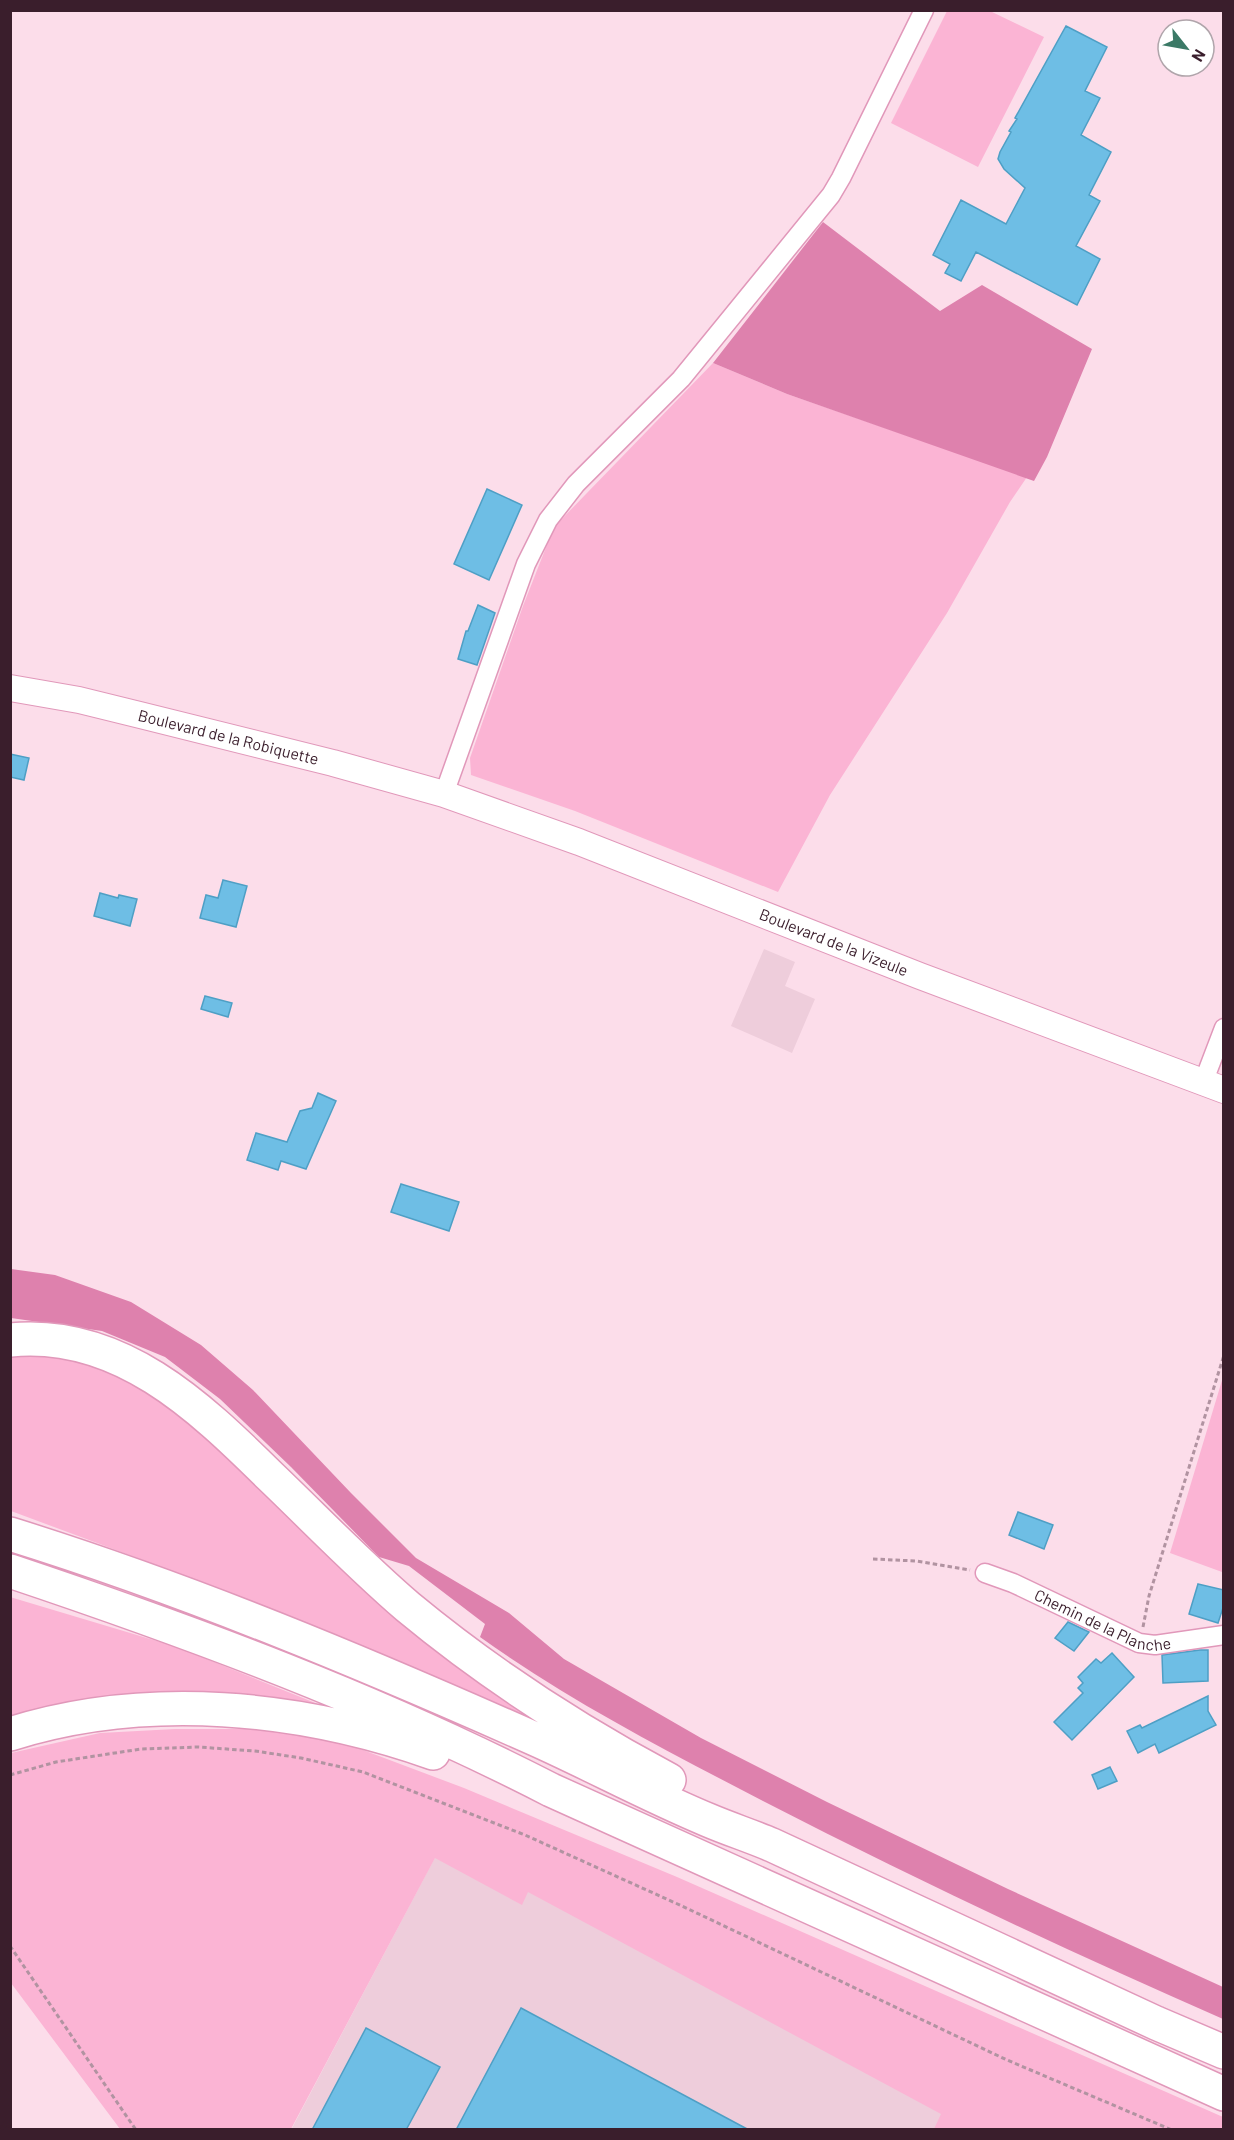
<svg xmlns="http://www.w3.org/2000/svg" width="1234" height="2140" font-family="Barlow,sans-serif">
	<rect width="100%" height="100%" fill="#fcddea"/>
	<path fill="#eecddb" d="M 764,949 L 795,962 L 785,986 L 815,999 L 792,1053 L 731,1026 Z
		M 449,1831 L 1121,2130 L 291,2130 Z"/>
	<path fill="#fbb4d4" d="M 947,11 L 990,11 L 1044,37 L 978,167 L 891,123 Z
		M 713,363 L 787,394 L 1027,477 L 1010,502 L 947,613 L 830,795 L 778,892 L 575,811 L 471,775 L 470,758 L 523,606 L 554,527 Z
		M 10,1353 L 70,1355 L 161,1393 L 552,1728 L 346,1640 L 159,1566 L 11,1511 Z
		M 1223,1377 L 1224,1568 L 1222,1572 L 1170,1553 Z
		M 10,1597 L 177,1647 L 365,1723 L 11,1725 Z
		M 175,1729 L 275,1729 L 355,1747 L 464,1788 L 677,1877 L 1223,2117 L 1223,2129 L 934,2129 L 941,2114 L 528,1892 L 522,1905 L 435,1858 L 291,2129 L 120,2129 L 11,1983 L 11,1753 L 100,1733 Z"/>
	<path fill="#de81ad" d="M 823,222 L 940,311 L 982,285 L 1092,349 L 1047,457 L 1034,481 L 787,394 L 713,363 Z
		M 11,1269 L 55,1275 L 131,1302 L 201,1345 L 253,1390 L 351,1493 L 416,1558 L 509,1613 L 564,1659 L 701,1738 L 827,1802 L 1008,1889 L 1223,1987 L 1223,2019 C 1068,1951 914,1879 763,1801 C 667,1751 569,1701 480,1637 L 485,1624 L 409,1566 L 379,1557 L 291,1467 L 220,1399 L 165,1357 L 102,1331 L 11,1318 Z"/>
	<path fill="#6ebee5" stroke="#4e9fc5" stroke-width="1.5" d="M 1066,26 L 1107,47 L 1085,91 L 1100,98 L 1081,135 L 1111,152 L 1089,195 L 1100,201 L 1076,246 L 1100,259 L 1077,305 L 976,252 L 961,281 L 945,273 L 950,264 L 933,255 L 961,200 L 1006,224 L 1025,188 L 1004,169 L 998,159 L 1000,152 L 1011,132 L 1009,131 L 1017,119 L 1015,118 Z
		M 487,489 L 522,505 L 489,580 L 454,564 Z
		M 478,605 L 495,613 L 477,665 L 458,659 L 466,631 L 468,631 Z
		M 10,754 L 29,758 L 24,780 L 10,777 Z
		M 223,880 L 247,886 L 236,927 L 200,918 L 206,895 L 218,898 Z
		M 100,893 L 118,898 L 119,895 L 137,899 L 130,926 L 94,916 Z
		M 205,996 L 232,1003 L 228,1017 L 201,1009 Z
		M 318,1093 L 336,1101 L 306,1169 L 281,1161 L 278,1170 L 247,1160 L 256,1133 L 287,1142 L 300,1111 L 312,1108 Z
		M 401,1184 L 459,1202 L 449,1231 L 391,1212 Z
		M 1018,1512 L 1053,1525 L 1044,1549 L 1009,1535 Z
		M 1198,1584 L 1224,1590 L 1224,1605 L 1218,1623 L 1189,1614 Z
		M 1068,1622 L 1089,1632 L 1074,1651 L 1055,1638 Z
		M 1200,1650 L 1208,1650 L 1208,1681 L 1163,1683 L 1162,1655 Z
		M 1112,1653 L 1134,1677 L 1072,1740 L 1054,1722 L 1083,1693 L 1078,1688 L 1083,1683 L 1078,1677 L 1096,1659 L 1101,1663 Z
		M 1208,1696 L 1208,1711 L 1216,1725 L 1159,1753 L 1155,1744 L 1138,1753 L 1127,1731 L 1140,1725 L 1142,1728 Z
		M 1110,1767 L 1117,1781 L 1098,1789 L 1092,1775 Z
		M 521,2008 L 749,2130 L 456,2130 Z
		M 366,2028 L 440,2067 L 406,2130 L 312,2130 Z"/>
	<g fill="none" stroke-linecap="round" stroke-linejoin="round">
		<g stroke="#e198ba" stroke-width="21">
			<g id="street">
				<path d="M 444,794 L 526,564 L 548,520 L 576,484 L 681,379 L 831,195 L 841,178 L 924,10"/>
				<path d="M 1203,1083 L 1224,1028"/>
				<path id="s1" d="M 985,1573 L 1013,1583 L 1139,1643 L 1155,1645 L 1224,1635"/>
			</g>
		</g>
		<g stroke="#e198ba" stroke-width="28">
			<g id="secondary">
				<path id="s2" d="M 10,688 L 79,700 L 144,716 L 333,763 L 444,794 L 579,842 L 920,976 L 1224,1090"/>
			</g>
		</g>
		<g stroke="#e198ba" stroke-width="36">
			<path id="highway" d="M 10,1340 C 119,1329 199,1406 270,1476 C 316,1520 360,1566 408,1607 C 489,1674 577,1731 669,1780
				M 10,1534 C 190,1590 364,1663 535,1739 C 593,1765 650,1796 708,1820 C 729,1829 751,1836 772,1845 L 1156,2023 L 1224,2052
				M 10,1571 C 195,1633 378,1701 551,1790 L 1224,2094
				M 10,1734 C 147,1691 300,1706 433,1753"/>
		</g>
		<path stroke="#b193a1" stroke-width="3" stroke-dasharray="4.5 3" stroke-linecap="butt" d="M 873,1559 L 916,1561 L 970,1570
			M 1143,1627 L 1149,1596 L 1224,1355
			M 10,1775 L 56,1762 L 141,1749 L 198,1747 L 255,1751 L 301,1758 L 363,1772 L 525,1835 L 682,1906 L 1007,2060 L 1172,2130
			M 10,1946 L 136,2130"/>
		<use href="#street" stroke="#fff" stroke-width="18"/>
		<use href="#secondary" stroke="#fff" stroke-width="26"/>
		<use href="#highway" stroke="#fff" stroke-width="33"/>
	</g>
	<g text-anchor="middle" stroke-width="5" stroke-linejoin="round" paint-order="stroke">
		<g font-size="16" fill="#3a1e2c" stroke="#fff">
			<text dy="6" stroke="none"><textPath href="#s2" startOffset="224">Boulevard de la Robiquette</textPath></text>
			<text dy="6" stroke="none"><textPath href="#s2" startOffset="864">Boulevard de la Vizeule</textPath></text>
			<text dy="6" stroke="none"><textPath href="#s1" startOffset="128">Chemin de la Planche</textPath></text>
		</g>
	</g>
	<rect width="1234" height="2140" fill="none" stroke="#3a1e2c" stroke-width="24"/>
	<g transform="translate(1186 48) rotate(121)"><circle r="28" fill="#ffffff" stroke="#b0a5ab" stroke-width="1.5"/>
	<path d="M0-4.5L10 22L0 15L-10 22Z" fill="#3b7966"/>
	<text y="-9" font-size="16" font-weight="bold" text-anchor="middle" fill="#3a1e2c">N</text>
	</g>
</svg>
